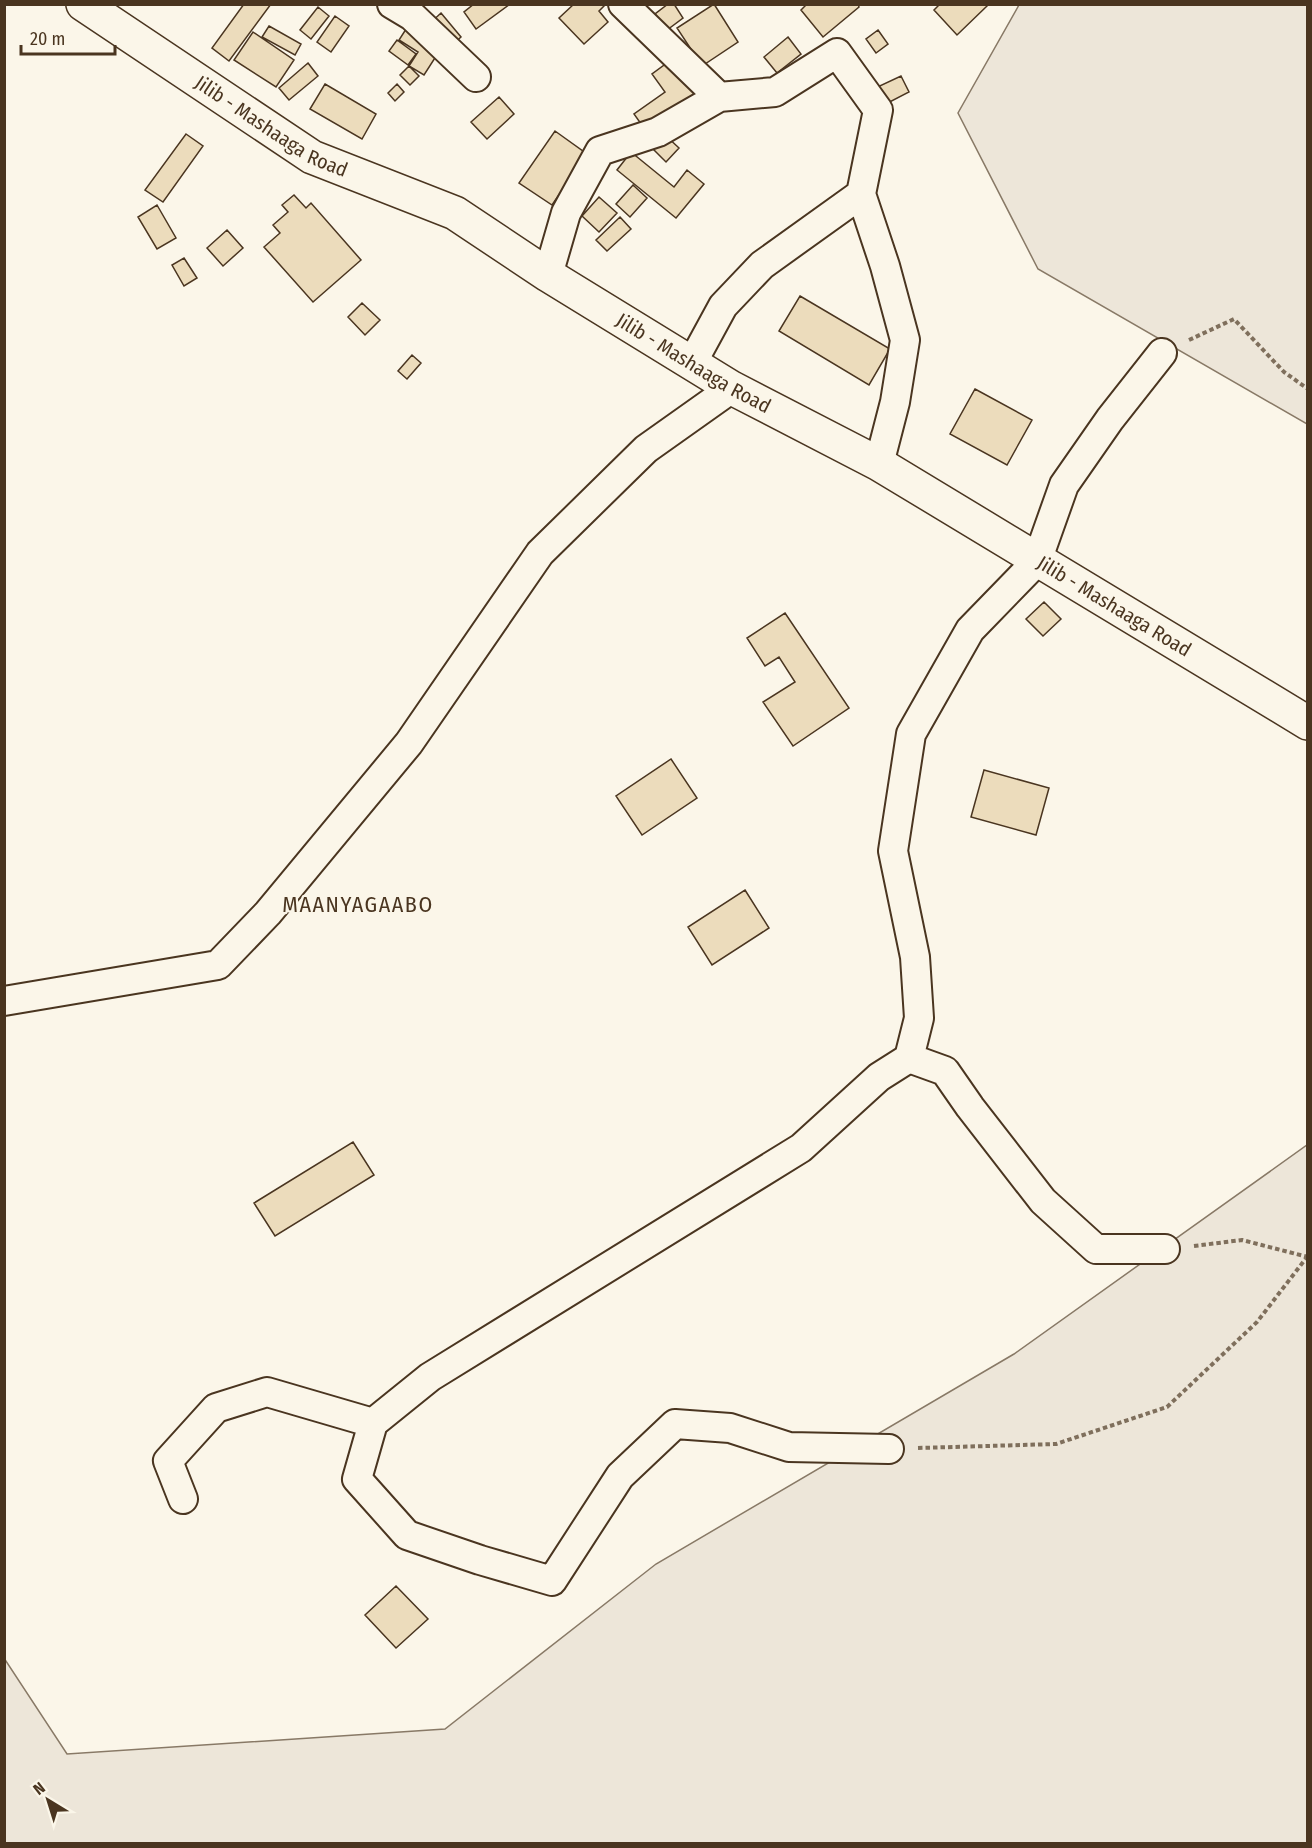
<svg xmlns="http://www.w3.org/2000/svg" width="1312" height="1848" font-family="'Fira Sans Condensed',sans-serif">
	<rect width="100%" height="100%" fill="#fbf6e9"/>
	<path fill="#ede6d9" stroke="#887966" stroke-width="1.5" d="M 1019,5 L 1307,5 L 1307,424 L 1038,269 L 958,113 Z
		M 1307,1145 L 1307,1843 L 5,1843 L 4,1658 L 67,1754 L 445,1729 L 656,1564 L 1014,1354 Z"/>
	<path fill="#ecdcbc" stroke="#4a3520" stroke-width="1.5" d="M 244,4 L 271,4 L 229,61 L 212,48 Z
		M 474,4 L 510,4 L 476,29 L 464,12 Z
		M 574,4 L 606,4 L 599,11 L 608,22 L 584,44 L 559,18 Z
		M 668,4 L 674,4 L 683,18 L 667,30 L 655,14 Z
		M 714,4 L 738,42 L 702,66 L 677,28 Z
		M 807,4 L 858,4 L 859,7 L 823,37 L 801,10 Z
		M 940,4 L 985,4 L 987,6 L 957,35 L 934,10 Z
		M 318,7 L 329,16 L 311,39 L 300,30 Z
		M 441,13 L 461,37 L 448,49 L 428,25 Z
		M 335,16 L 349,26 L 331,52 L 317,42 Z
		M 269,26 L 301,44 L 295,55 L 262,37 Z
		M 408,26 L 442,47 L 424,75 L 409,66 L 418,52 L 399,40 Z
		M 878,30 L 888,44 L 876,53 L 866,39 Z
		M 253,32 L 294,60 L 276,87 L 234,60 Z
		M 788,37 L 801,54 L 777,73 L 764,57 Z
		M 397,40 L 416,54 L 408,65 L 389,51 Z
		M 671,60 L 696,95 L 646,131 L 634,114 L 665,92 L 652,74 Z
		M 308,63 L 318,76 L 289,100 L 279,88 Z
		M 409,66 L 419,76 L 410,85 L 400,75 Z
		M 901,76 L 909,92 L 880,107 L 871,90 Z
		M 325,84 L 376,114 L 362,139 L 310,109 Z
		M 397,84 L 404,92 L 395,101 L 388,93 Z
		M 499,97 L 514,114 L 487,139 L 471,122 Z
		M 555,131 L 587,154 L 552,205 L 519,183 Z
		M 186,134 L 203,146 L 163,202 L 145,190 Z
		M 664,134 L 679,148 L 666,162 L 651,147 Z
		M 631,152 L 674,187 L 687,170 L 704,184 L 676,218 L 617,170 Z
		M 633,185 L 647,198 L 630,217 L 616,204 Z
		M 294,195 L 306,208 L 311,203 L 361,260 L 313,302 L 264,247 L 280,233 L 273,225 L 288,212 L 282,205 Z
		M 599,197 L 617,213 L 599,232 L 582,216 Z
		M 157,205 L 176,238 L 157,249 L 138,217 Z
		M 620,217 L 631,229 L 607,251 L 596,240 Z
		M 227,230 L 243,248 L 223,266 L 207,248 Z
		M 184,258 L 197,278 L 184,286 L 172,265 Z
		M 800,296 L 890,349 L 869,385 L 779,331 Z
		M 362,303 L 380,320 L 365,335 L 348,317 Z
		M 412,355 L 421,363 L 407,379 L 398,371 Z
		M 975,389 L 1032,420 L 1007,465 L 950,434 Z
		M 1044,602 L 1061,619 L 1043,636 L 1026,619 Z
		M 785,613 L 849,708 L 793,746 L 763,702 L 795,682 L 779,657 L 765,666 L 747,638 Z
		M 671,759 L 697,798 L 642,835 L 616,796 Z
		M 984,770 L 1049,788 L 1036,835 L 971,817 Z
		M 745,890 L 769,928 L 712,965 L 688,927 Z
		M 353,1142 L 374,1175 L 275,1236 L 254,1203 Z
		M 396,1586 L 428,1619 L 396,1648 L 365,1615 Z"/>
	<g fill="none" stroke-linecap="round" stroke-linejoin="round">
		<g stroke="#4a3520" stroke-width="32">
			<path id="street" d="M 392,4 L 412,16 L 476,77
				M 719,97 L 775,92 L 837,53 L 878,110 L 861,194 L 885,266 L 905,340 L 895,402 L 879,464
				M 548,275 L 566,213 L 600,151 L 658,132 L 719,97 L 623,4
				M 692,363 L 723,306 L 762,265 L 861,194
				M 4,1001 L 218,965 L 268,913 L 409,743 L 540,553 L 646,449 L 732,388
				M 909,1058 L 919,1018 L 915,957 L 893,851 L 911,734 L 970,630 L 1037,561 L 1064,485 L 1110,419 L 1162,353
				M 373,1423 L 357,1479 L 407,1535 L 480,1560 L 552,1581 L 620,1476 L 675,1424 L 730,1428 L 789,1447 L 889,1449
				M 183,1499 L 168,1461 L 216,1408 L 267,1392 L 373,1423 L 430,1377 L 801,1148 L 879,1077 L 909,1058 L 945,1071 L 970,1107 L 1043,1201 L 1096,1249 L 1165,1249"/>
		</g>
		<g stroke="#4a3520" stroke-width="36">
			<g id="secondary">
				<path id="s1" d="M 83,4 L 312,157 L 455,213 L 548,275 L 732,388 L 879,464 L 1308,723"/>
			</g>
		</g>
		<path stroke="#7f6f5c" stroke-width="4" stroke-dasharray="4.5 3" stroke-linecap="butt" d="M 1189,340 L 1234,319 L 1284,372 L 1308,389
			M 1194,1246 L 1242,1240 L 1308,1257
			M 918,1448 L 1056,1444 L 1167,1407 L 1257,1322 L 1307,1257"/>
		<use href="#street" stroke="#fbf6e9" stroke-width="28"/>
		<use href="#secondary" stroke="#fbf6e9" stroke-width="33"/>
	</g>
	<g text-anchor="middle" stroke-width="4.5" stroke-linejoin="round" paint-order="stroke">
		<g font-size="20" fill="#4a3520" stroke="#fbf6e9">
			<text dy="7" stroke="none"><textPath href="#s1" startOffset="225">Jilib - Mashaaga Road</textPath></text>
			<text dy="7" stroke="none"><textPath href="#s1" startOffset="711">Jilib - Mashaaga Road</textPath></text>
			<text dy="7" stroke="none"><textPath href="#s1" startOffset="1197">Jilib - Mashaaga Road</textPath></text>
		</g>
		<g font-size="22" letter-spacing="1.5" fill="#4a3520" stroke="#fbf6e9">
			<text x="358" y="912">MAANYAGAABO</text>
		</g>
	</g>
	<rect width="1312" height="1848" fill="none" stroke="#4a3520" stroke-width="12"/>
	<g transform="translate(48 1800) rotate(322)" stroke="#fbf6e9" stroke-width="4.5" paint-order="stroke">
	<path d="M0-4.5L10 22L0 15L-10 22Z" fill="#4a3520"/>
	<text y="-9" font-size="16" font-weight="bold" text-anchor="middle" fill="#4a3520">N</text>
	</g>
	<path d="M21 45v9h94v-9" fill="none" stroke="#4a3520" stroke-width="3"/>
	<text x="30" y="45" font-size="18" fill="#4a3520" stroke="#fbf6e9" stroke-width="4.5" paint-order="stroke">20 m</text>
</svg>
